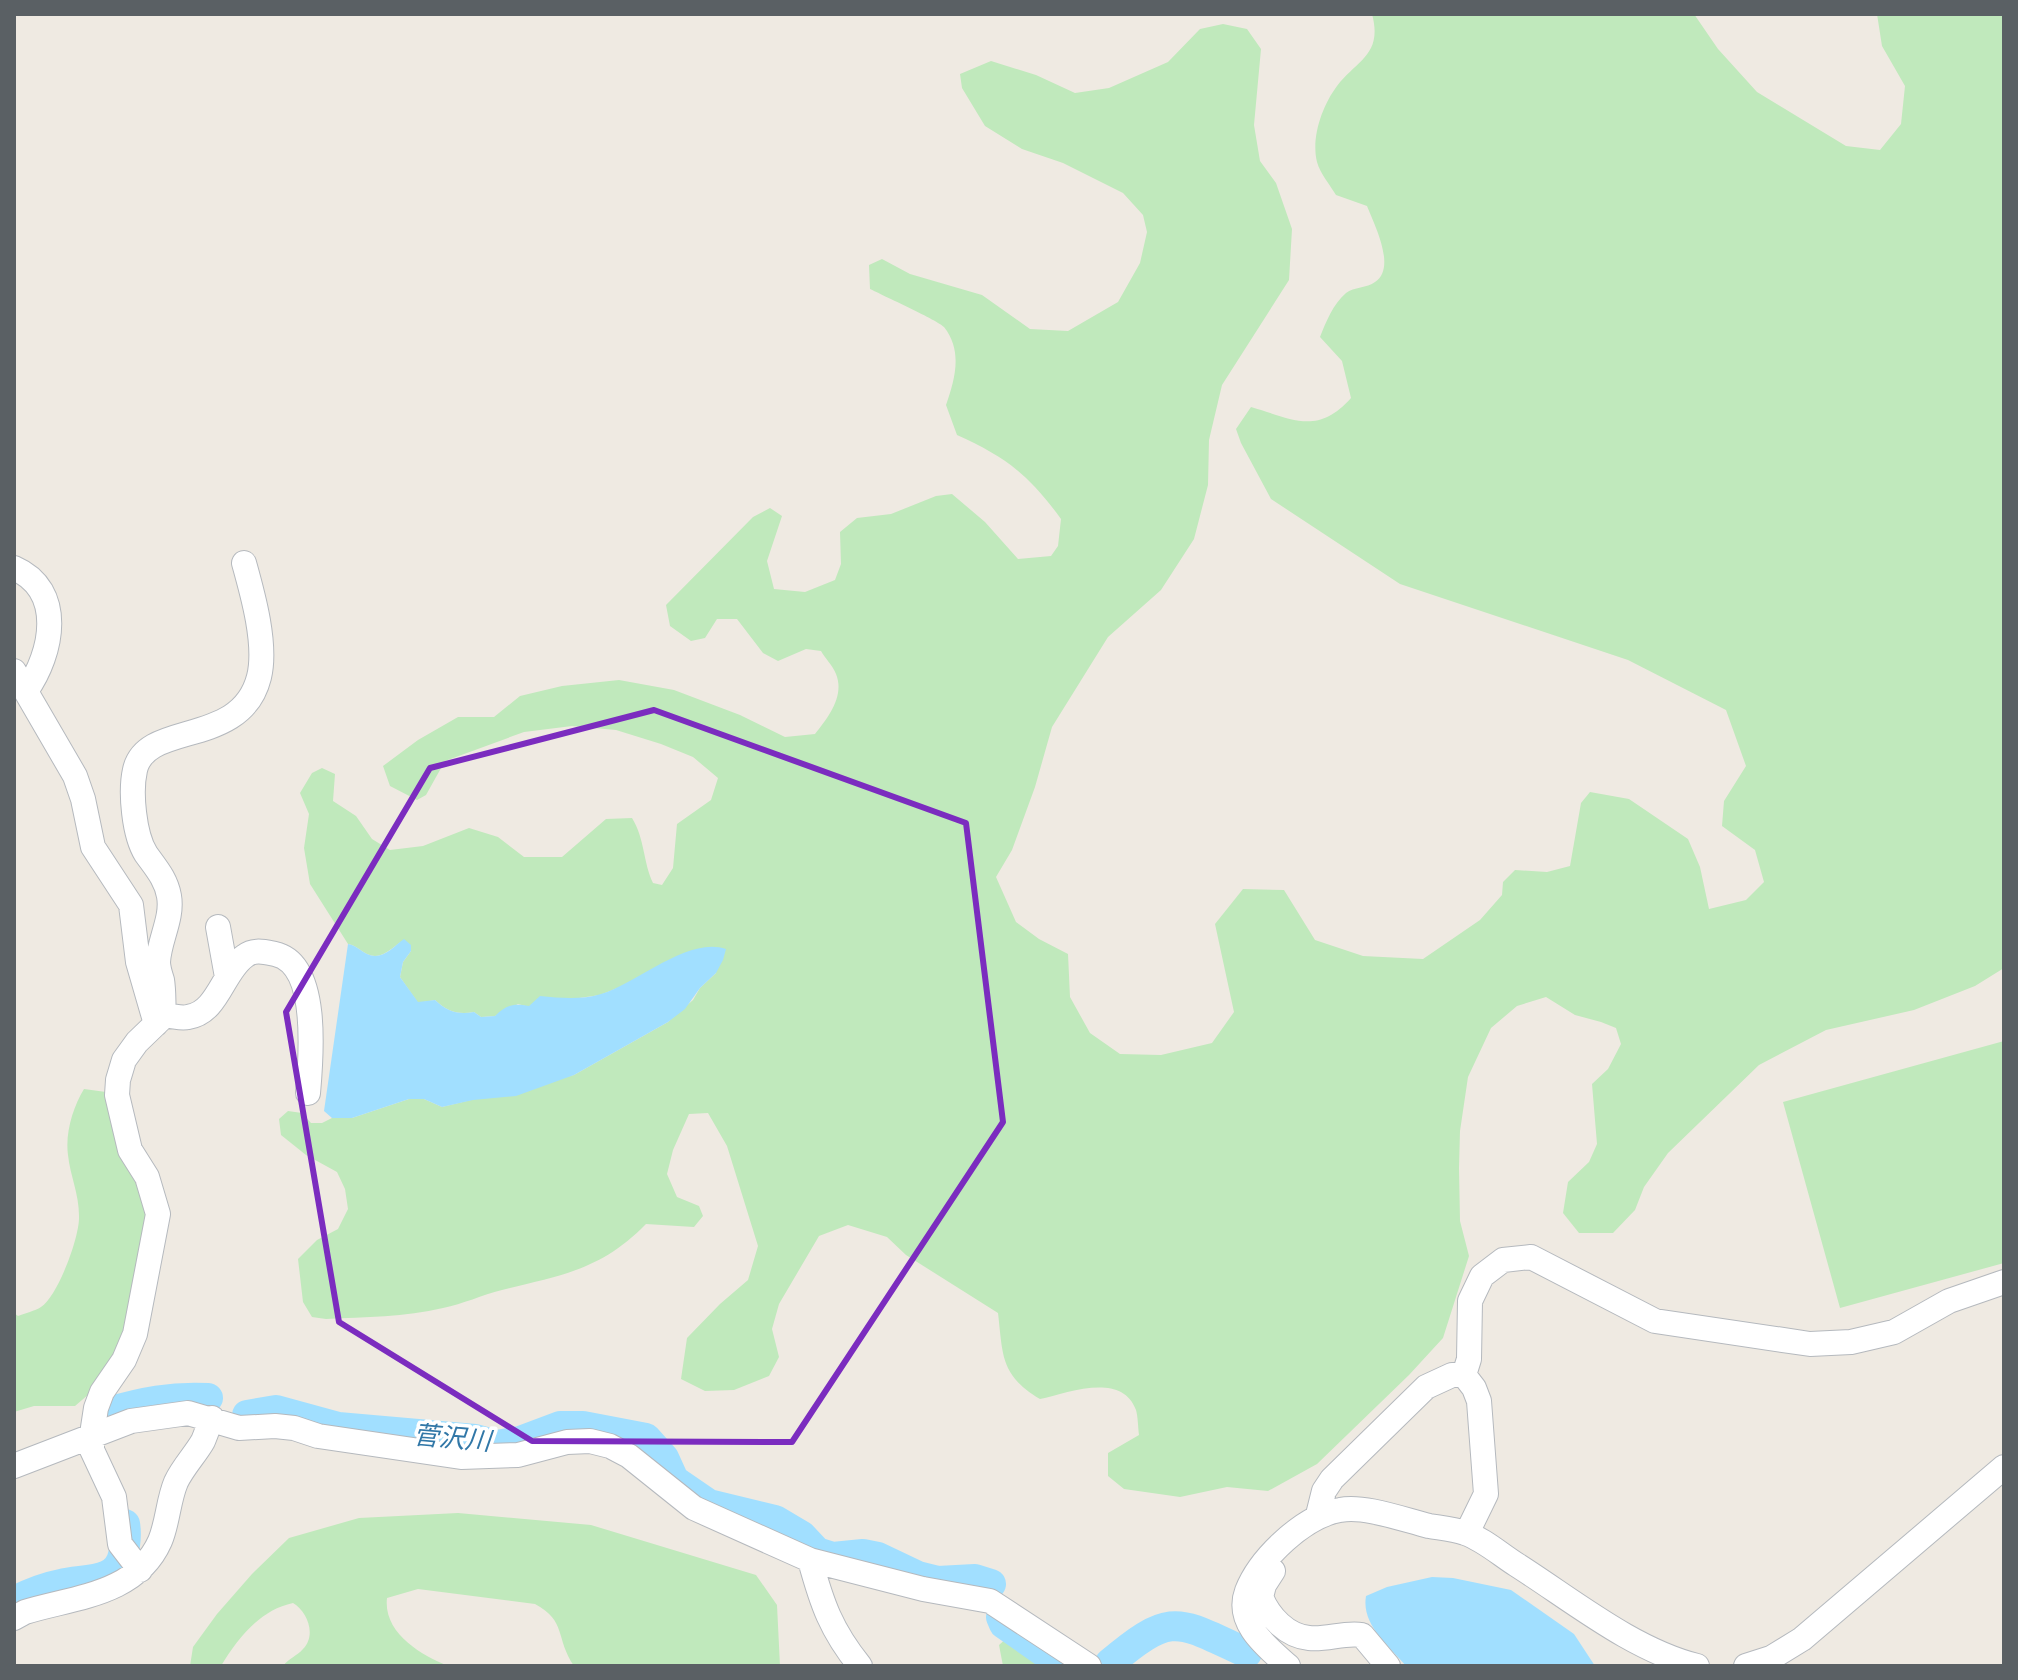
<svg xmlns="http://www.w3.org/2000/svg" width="2018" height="1680" font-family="'PT Sans Narrow','Noto Sans JP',sans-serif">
	<rect width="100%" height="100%" fill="#efeae2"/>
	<path fill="#c0e9bc" d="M 1372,14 L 1694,14 L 1718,49 L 1757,92 L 1846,146 L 1880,150 L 1901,124 L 1905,86 L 1882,46 L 1877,14 L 2004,14 L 2004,968 L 1975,986 L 1914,1010 L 1826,1030 L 1759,1065 L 1668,1153 L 1644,1187 L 1635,1210 L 1613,1233 L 1579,1233 L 1563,1213 L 1568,1182 L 1589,1162 L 1597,1144 L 1592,1084 L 1608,1069 L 1621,1044 L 1616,1028 L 1601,1022 L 1575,1015 L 1546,997 L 1517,1006 L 1491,1028 L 1468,1077 L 1460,1131 L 1459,1168 L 1460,1221 L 1469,1256 L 1443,1338 L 1409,1375 L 1317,1464 L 1268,1491 L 1227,1487 L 1180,1497 L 1124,1489 L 1108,1476 L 1108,1453 L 1139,1435 C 1138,1427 1138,1417 1136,1410 C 1122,1371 1067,1393 1040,1399 C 1000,1375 1003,1355 998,1313 L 906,1255 L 887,1237 L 848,1225 L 819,1236 L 779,1304 L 772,1329 L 779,1357 L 769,1376 L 734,1390 L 705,1391 L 681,1379 L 687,1338 L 720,1304 L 748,1280 L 758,1246 L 727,1146 L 708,1113 L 689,1114 L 673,1150 L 667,1174 L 677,1197 L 699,1206 L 703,1216 L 694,1227 L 646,1224 C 601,1270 562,1275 502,1290 C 482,1295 463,1304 443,1308 C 405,1317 365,1317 326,1319 L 312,1317 L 303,1302 L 298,1259 L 317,1240 L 338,1229 L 348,1209 L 345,1189 L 337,1172 L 306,1155 L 281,1135 L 279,1119 L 288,1111 L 302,1113 L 311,1123 L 322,1123 L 332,1118 L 352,1118 L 409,1099 L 424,1099 L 442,1107 L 574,1075 L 668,1022 L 693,1000 L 700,988 L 716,973 L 653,969 L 630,983 L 600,995 L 579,998 L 560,998 L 529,1007 L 518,1004 L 495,1016 L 481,1017 L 474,1012 C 457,1015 447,1011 435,1000 L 418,1003 L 400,977 L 403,962 L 411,951 L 404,940 C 392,947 382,961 367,954 C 359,950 357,946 348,944 L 310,884 L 304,848 L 309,814 L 300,793 L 312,773 L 322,768 L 335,774 L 333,801 L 356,816 L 372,839 L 390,850 L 423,846 L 469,828 L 498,837 L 524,857 L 562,857 L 606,819 L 632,818 C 645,839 643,862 653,883 L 662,885 L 673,868 L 677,824 L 711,800 L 718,778 L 693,757 L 661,744 L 616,730 L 572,726 L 524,732 L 445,761 L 426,795 L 417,800 L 390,786 L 383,766 L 418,740 L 458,717 L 494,717 L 520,696 L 562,686 L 619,680 L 674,690 L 740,715 L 785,737 L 815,734 C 828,718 845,696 836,674 C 833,666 825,658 821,651 L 806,649 L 778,661 L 763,653 L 737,619 L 717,619 L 705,638 L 691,641 L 670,626 L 666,605 L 753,517 L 770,508 L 782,516 L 767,561 L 774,589 L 805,592 L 835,580 L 841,564 L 840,532 L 857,518 L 891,514 L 936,496 L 952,494 L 985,522 L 1018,559 L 1051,556 L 1058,546 L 1061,519 C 1029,475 1006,457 957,435 L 946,405 C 955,379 963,351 944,327 C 939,321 882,295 870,289 L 869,265 L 882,259 L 910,274 L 982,295 L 1030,329 L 1068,331 L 1118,302 L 1140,263 L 1147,232 L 1143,215 L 1123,193 L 1063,163 L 1022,149 L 985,126 L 962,88 L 960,74 L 991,61 L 1036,75 L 1075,93 L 1109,88 L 1168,62 L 1200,29 L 1223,24 L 1247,29 L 1261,49 L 1254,125 L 1260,161 L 1276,183 L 1292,229 L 1289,280 L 1222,385 L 1209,440 L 1208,485 L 1194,539 L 1161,590 L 1108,637 L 1052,727 L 1035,787 L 1012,850 L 996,877 L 1016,922 L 1039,939 L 1068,954 L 1070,997 L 1090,1033 L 1120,1054 L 1161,1055 L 1212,1043 L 1234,1012 L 1215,924 L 1243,889 L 1284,890 L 1315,940 L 1363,956 L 1423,959 L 1480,920 L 1502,895 L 1503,882 L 1515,870 L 1547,872 L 1570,866 L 1581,803 L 1590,792 L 1629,799 L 1688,839 L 1700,867 L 1709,909 L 1746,900 L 1764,882 L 1755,850 L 1722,826 L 1724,801 L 1746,766 L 1726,710 L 1628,660 L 1400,584 L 1271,499 L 1241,443 L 1236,429 L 1251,407 C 1293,419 1317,436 1351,398 L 1342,361 L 1320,337 C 1326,322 1333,304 1346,293 C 1354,287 1367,288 1375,282 C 1397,268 1374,224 1367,206 L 1336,195 C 1330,185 1320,173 1317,162 C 1311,138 1322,106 1337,86 C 1357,60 1383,55 1372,14 Z
		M 2004,1041 L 2004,1263 L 1840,1308 L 1783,1102 Z
		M 84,1089 L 106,1092 L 151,1220 L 135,1292 L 118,1349 L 89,1394 L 75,1406 L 34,1406 L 14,1412 L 14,1313 L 18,1316 C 25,1313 35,1311 41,1307 C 58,1296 80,1236 79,1216 C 79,1194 70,1175 68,1155 C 65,1133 73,1107 84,1089 Z
		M 458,1513 L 591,1525 L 756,1575 L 777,1605 L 780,1666 L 574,1666 C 555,1638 567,1621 535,1604 L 418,1589 L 387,1598 C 383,1633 421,1655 448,1666 L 283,1666 C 289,1658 297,1656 303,1649 C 317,1635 307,1611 293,1603 C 260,1610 238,1638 221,1666 L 190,1666 L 193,1647 L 217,1614 L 252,1574 L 289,1538 L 359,1518 Z
		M 1009,1636 L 1078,1666 L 1003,1666 L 999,1645 Z"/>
	<path fill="#a1dfff" d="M 404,939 L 411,945 L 411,951 L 403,962 L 400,977 L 418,1002 L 435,1000 C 447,1011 457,1015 474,1012 L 481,1017 L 495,1016 C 506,1005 513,1003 529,1006 L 540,996 C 561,998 581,1000 601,994 C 638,983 688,936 726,949 L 723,960 L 716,973 L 700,988 L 685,1009 L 668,1022 L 574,1075 L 516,1096 L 473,1100 L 442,1107 L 424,1099 L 409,1099 L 352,1118 L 332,1118 L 324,1111 L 348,944 C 357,946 359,950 367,954 C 382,961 393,947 404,939 Z
		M 1432,1577 L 1453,1578 L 1511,1590 L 1574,1634 L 1595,1666 L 1406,1666 C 1389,1646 1361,1625 1366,1596 L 1387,1587 Z"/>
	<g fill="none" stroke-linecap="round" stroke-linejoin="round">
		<path stroke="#a1dfff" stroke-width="30" d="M 108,1412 C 142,1402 172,1396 208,1398
			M 247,1415 L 276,1410 L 338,1427 L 475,1439 L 497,1445 L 520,1441 L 560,1426 L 583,1426 L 646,1438 L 664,1458 L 674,1480 L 709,1504 L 775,1520 L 802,1536 L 817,1552 L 833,1557 L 863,1554 L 878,1557 L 918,1576 L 938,1581 L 975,1579 L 991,1584
			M 14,1601 C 28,1594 45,1587 61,1584 C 84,1578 117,1584 123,1555 C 126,1543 127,1535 125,1524
			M 1001,1617 L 1004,1624 L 1064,1666
			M 1110,1663 C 1173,1610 1177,1621 1247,1653"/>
		<g stroke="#b5b9be" stroke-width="26">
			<path id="minor" d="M 14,568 C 65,590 53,653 26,691
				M 14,671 L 75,776 L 83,799 L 93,847 L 131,905 L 138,962 L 156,1024
				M 218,927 L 227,977
				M 164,1016 C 163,1004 164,992 162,980 C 160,974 158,968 158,962 C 159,940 173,918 169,896 C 166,879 156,868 146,854 C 134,835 130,792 135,770 C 146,720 241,749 259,677 C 267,645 253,595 244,563
				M 1464,1375 L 1469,1359 L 1470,1301 L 1482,1276 L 1503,1260 L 1531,1257 L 1655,1321 L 1810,1344 L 1851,1342 L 1894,1332 L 1949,1301 L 2004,1282
				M 1464,1375 L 1474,1388 L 1479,1401 L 1486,1494 L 1467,1533
				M 14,1466 L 131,1421 L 188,1413 L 239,1428 L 275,1426 L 294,1428 L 318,1436 L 461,1457 L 518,1455 L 567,1442 L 590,1441 L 610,1446 L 629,1456 L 694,1508 L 810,1560 L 923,1589 L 990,1601 L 1089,1666
				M 1318,1515 L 1324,1491 L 1332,1479 L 1426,1387 L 1452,1375 L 1464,1375
				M 810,1560 C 822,1604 831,1630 860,1666
				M 140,1570 L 120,1544 L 114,1497 L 92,1450 L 92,1434 L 96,1408 L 102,1392 L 124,1360 L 135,1334 L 158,1214 L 147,1177 L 130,1150 L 117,1095 L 118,1080 L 124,1060 L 137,1042 L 164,1016 C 172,1015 180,1019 188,1017 C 218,1013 223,971 245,956 C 254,949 265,952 275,954 C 320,964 311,1059 308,1093
				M 1273,1571 L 1264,1585 L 1261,1597 C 1269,1617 1287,1636 1309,1638 C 1327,1640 1344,1632 1362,1635 L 1388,1666
				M 14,1618 L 25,1612 C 74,1597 136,1595 160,1541 C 168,1522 168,1501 176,1482 C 183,1467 195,1455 203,1441 C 206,1434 209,1425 212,1418
				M 1288,1666 C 1267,1647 1235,1623 1247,1591 C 1260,1558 1304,1516 1340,1510 C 1365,1505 1404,1520 1429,1526 C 1441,1528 1454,1529 1465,1533 C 1483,1539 1501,1555 1517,1565 C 1572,1600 1633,1650 1697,1666
				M 1746,1666 L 1771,1658 L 1802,1639 L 2004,1467"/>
		</g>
		<use href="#minor" stroke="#fff" stroke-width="24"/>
	</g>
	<path fill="none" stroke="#7b2cbf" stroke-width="6" stroke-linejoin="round" d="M 654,710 L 966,823 L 1003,1122 L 792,1442 L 532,1441 L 339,1322 L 286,1012 L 430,768 Z"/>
	<g text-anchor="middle" stroke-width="7" stroke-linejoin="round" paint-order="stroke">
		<g font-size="26" font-style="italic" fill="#3177a7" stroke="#fff">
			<text transform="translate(452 1438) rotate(5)" y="9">菅沢川</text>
		</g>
	</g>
	<rect width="2018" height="1680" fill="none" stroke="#5a6064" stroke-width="32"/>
</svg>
